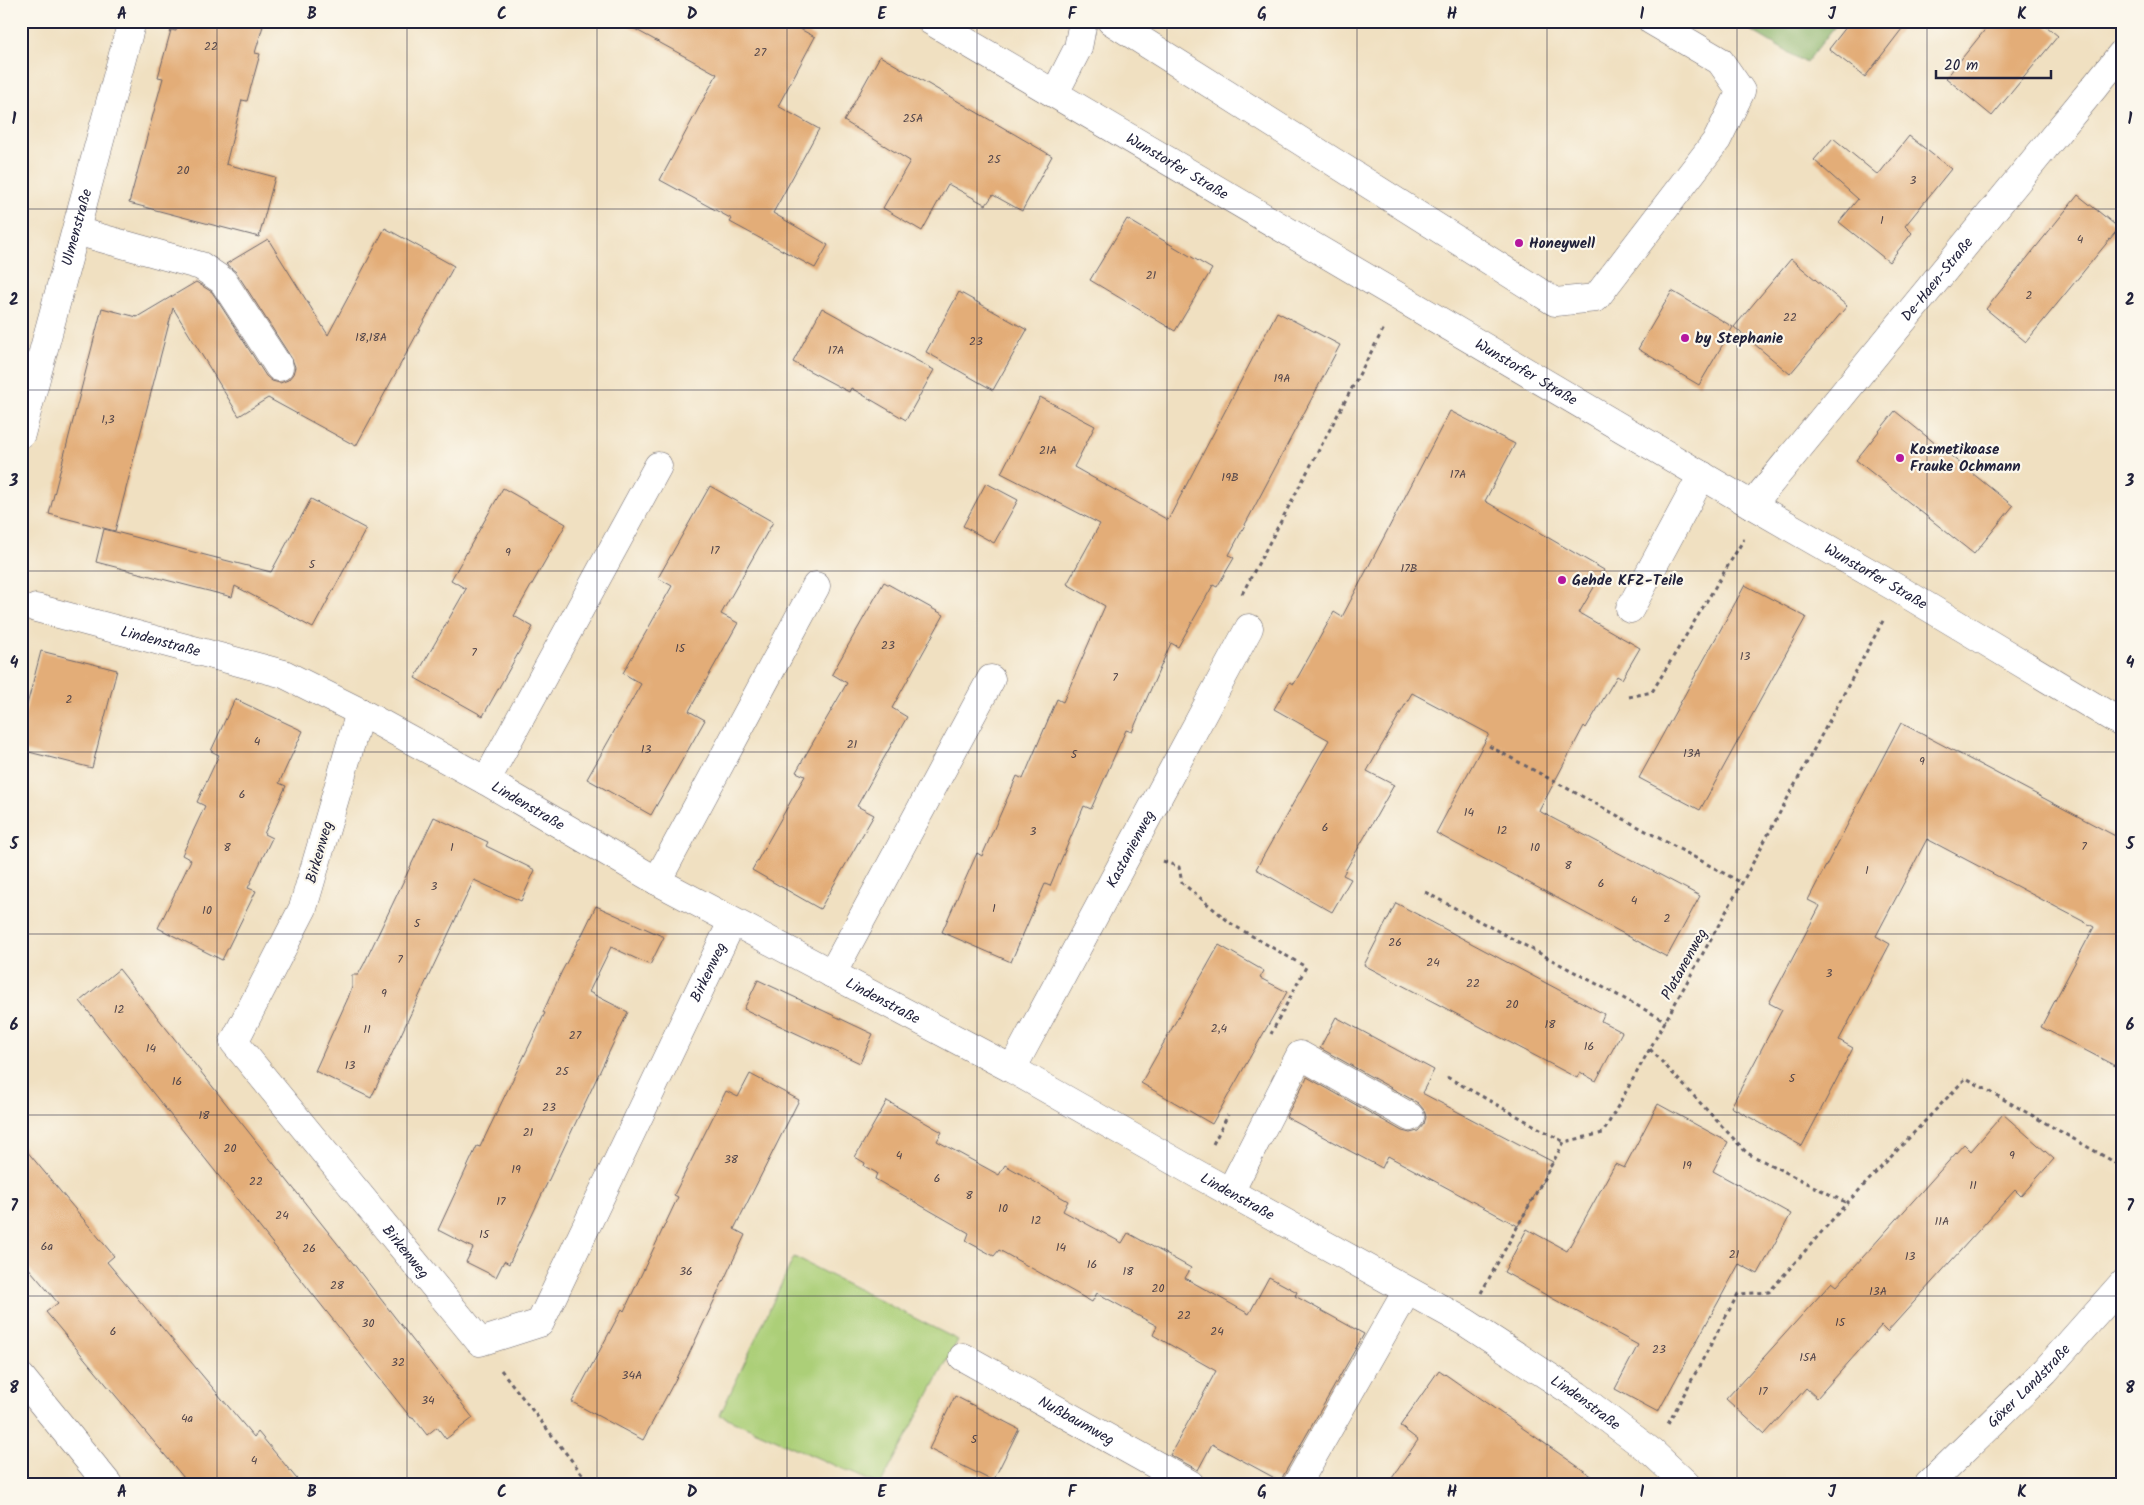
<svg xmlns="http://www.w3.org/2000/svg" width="2144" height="1505" font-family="Kalam,sans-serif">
	<rect width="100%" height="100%" fill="#fbf7ec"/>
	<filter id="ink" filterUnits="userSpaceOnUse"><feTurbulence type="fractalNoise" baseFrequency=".02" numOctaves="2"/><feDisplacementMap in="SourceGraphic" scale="10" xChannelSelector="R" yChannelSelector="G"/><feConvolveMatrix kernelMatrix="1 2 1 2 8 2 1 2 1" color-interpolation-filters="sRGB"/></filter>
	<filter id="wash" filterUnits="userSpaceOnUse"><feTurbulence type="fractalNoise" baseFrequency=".0096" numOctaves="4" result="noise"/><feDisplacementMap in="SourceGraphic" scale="20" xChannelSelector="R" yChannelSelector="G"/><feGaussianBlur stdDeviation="1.12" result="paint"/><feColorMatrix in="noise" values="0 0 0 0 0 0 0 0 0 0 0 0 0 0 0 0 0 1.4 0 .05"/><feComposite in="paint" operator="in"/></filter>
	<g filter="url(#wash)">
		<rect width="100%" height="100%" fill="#f0e0c1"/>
		<path fill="#accf78" stroke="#67785a" d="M 794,1257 L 958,1340 L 881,1484 L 877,1484 L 720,1415 Z"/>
		<path fill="#89b268" stroke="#566a52" d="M 1735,21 L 1839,21 L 1806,63 Z"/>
		<g id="blocks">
			<path fill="#e3ad78" d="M 178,21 L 245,21 L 263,26 L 255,53 L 260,54 L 247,101 L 242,100 L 226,164 L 275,177 L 259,237 L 129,203 L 163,78 L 158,77 L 171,30 L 176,31 Z
				M 620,21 L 785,21 L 815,37 L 778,106 L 819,129 L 773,213 L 828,245 L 815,268 L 730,222 L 732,219 L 660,180 L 717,74 Z
				M 1851,21 L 1908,21 L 1865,77 L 1829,49 Z
				M 1992,21 L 2040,21 L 2058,36 L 1992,116 L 1946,78 Z
				M 880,56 L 1052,156 L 1022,211 L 993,195 L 986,205 L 948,184 L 922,231 L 883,208 L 910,161 L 844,121 Z
				M 1909,136 L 1951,169 L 1905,226 L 1912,233 L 1889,262 L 1839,222 L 1858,199 L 1814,160 L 1833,138 L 1878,175 Z
				M 2078,195 L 2119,228 L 2026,342 L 1986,309 Z
				M 1127,219 L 1212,269 L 1175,331 L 1090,280 Z
				M 385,228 L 454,266 L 356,446 L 268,398 L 239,416 L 173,308 L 115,531 L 49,514 L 102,308 L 137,317 L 196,282 L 212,292 L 266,376 L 272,381 L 280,383 L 288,380 L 293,374 L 295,367 L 292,359 L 236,272 L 226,264 L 268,239 L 328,335 Z
				M 1791,259 L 1847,306 L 1790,374 L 1734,327 Z
				M 1672,291 L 1733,327 L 1699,385 L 1638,349 Z
				M 959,292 L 1027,330 L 993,390 L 926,352 Z
				M 822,308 L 934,370 L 906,420 L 851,388 L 849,392 L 793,362 Z
				M 1277,312 L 1340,345 L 1229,555 L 1234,558 L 1217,587 L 1213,585 L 1178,647 L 1171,643 L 1132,732 L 1126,730 L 1091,809 L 1084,806 L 1050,886 L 1045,884 L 1011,962 L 942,932 L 977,853 L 982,856 L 1017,776 L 1023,779 L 1057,699 L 1063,702 L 1105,606 L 1067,584 L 1100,524 L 1001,473 L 1040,397 L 1095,426 L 1074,467 L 1168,520 Z
				M 1450,411 L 1515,444 L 1485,501 L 1604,570 L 1579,613 L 1640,648 L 1622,679 L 1617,676 L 1586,728 L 1584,726 L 1539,811 L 1700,896 L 1667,957 L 1436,833 L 1489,734 L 1412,693 L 1367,771 L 1394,785 L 1343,875 L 1351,879 L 1332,912 L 1256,869 L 1329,740 L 1274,709 L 1290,682 L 1294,684 L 1334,612 L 1342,617 Z
				M 1895,411 L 2013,506 L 1974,554 L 1856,460 Z
				M 986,483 L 1018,500 L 994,543 L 963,526 Z
				M 710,486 L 773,522 L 721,614 L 738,623 L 689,711 L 705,720 L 651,815 L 587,779 L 641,684 L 623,673 L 672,586 L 658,578 Z
				M 503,488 L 566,524 L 514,616 L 533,627 L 483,716 L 415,678 L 466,589 L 451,580 Z
				M 311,499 L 366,529 L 313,628 L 235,586 L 232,597 L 96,562 L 104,529 L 271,572 Z
				M 884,582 L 944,615 L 892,708 L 907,717 L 857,806 L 874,815 L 820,909 L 752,870 L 805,776 L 796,772 L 847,683 L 832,674 Z
				M 1745,585 L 1806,617 L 1700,810 L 1639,778 Z
				M 41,651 L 117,670 L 92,768 L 21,750 L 21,728 Z
				M 235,699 L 303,731 L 279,783 L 286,786 L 264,834 L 272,838 L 248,888 L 256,891 L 222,960 L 158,928 L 191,860 L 182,855 L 205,806 L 197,802 L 219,755 L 211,751 Z
				M 1901,723 L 2123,840 L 2123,1070 L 2041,1027 L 2094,927 L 1927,839 L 1876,936 L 1890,944 L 1839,1040 L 1853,1048 L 1802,1146 L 1731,1107 L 1782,1010 L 1769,1003 L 1820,906 L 1808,900 Z
				M 434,817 L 488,842 L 486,846 L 535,870 L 521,901 L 474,880 L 371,1098 L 315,1071 L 348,998 L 352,987 L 352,975 L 358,975 L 364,964 Z
				M 1396,903 L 1604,1014 L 1601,1021 L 1622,1032 L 1596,1081 L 1580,1072 L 1577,1078 L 1364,965 Z
				M 596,906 L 664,937 L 650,965 L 611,947 L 589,992 L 628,1012 L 509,1264 L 504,1261 L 496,1277 L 466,1262 L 473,1248 L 438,1230 L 477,1146 L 480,1147 L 545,1013 L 543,1012 L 562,971 L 579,939 L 580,939 Z
				M 1219,945 L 1264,971 L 1260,978 L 1287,992 L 1212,1124 L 1141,1083 Z
				M 119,969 L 356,1267 L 473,1418 L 446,1439 L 437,1427 L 427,1435 L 413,1417 L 411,1418 L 80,1001 Z
				M 758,980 L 873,1034 L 860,1063 L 744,1009 Z
				M 1336,1017 L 1434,1070 L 1422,1093 L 1553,1162 L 1518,1226 L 1388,1156 L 1382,1168 L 1286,1117 L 1307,1077 L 1402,1131 L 1410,1133 L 1418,1131 L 1424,1124 L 1426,1117 L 1424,1110 L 1418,1103 L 1320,1048 Z
				M 750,1074 L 799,1100 L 734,1229 L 745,1235 L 688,1356 L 643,1440 L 572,1402 L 622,1309 L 624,1311 L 678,1197 L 674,1195 L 726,1091 L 738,1097 Z
				M 887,1101 L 942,1132 L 937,1141 L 999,1175 L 1005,1165 L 1068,1201 L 1063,1211 L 1122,1243 L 1128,1233 L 1191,1268 L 1185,1278 L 1249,1314 L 1269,1277 L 1297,1292 L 1295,1296 L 1364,1334 L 1283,1476 L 1282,1482 L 1212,1444 L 1198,1470 L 1170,1455 L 1216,1371 L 1153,1335 L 1157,1326 L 1097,1293 L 1092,1302 L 999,1250 L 994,1256 L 966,1241 L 969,1233 L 875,1179 L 877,1173 L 864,1166 L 865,1163 L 855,1157 Z
				M 1658,1104 L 1728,1142 L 1713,1171 L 1791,1214 L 1758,1274 L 1739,1264 L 1658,1412 L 1615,1389 L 1638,1345 L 1504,1272 L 1527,1229 L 1567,1251 L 1615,1164 L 1624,1168 Z
				M 2003,1114 L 2054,1159 L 2021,1196 L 2015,1190 L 1887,1332 L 1881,1326 L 1817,1398 L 1806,1388 L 1765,1434 L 1726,1399 L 1832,1282 L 1837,1286 L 1964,1144 L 1971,1151 Z
				M 21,1144 L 114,1256 L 107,1262 L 254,1437 L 258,1432 L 301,1484 L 189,1484 L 46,1312 L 58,1303 L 21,1259 Z
				M 1439,1370 L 1603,1484 L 1388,1484 L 1418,1440 L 1400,1426 Z
				M 955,1396 L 1019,1429 L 993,1481 L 929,1449 Z"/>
		</g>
	</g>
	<g filter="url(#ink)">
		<use href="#blocks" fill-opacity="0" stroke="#6a646a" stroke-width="1"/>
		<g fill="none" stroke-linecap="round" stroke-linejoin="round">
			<g stroke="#6a646a" stroke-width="29">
				<g id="minor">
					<path id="s1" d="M 931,21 L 1752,505 L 1900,590 L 2123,724"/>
					<path d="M 1111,21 L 1555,302 L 1596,298 L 1717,140 L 1741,91 L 1720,61 L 1652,21"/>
					<path d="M 1055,93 L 1078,48 L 1083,21"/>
					<path d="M 76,231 L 201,266 L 223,281 L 279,367"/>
					<path id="s2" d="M 21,434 L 132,21"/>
					<path id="s3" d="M 1752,505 L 2123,52"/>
					<path id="s4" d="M 36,608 L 284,674 L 360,712 L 486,781 L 657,881 L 1012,1069 L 1197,1174 L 1465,1322 L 1577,1395 L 1653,1453 L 1686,1484"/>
					<path d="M 1630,609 L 1702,475"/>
					<path id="s5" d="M 360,712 L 303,908 L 234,1042 L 480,1342 L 540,1323 L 732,922"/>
					<path d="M 486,781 L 658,466"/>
					<path d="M 657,881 L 816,586"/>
					<path d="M 832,974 L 991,679"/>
					<path id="s6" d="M 1012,1069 L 1249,628"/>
					<path d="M 1230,1192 L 1300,1055 L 1410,1117"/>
					<path id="s7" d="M 963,1357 L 1190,1484"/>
					<path d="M 21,1377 L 108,1484"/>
					<path d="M 1297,1484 L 1407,1291"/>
				</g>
			</g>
			<g stroke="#6a646a" stroke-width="29">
				<g id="major">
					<path id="s8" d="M 1929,1484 L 2045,1371 L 2123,1283"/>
				</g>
			</g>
			<path stroke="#6a646a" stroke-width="3" stroke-dasharray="4 4" stroke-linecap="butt" d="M 1242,594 L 1384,328
				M 1629,697 L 1652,692 L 1744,539
				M 1489,746 L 1742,883
				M 1163,861 L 1179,867 L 1182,883 L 1233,925 L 1306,967 L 1271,1034
				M 1425,892 L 1666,1021
				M 1650,1049 L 1747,1153 L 1847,1203
				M 1447,1077 L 1564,1142
				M 1213,1144 L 1228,1115
				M 1481,1293 L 1564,1142 L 1603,1133 L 1742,883 L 1884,619
				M 501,1370 L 590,1484
				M 1668,1424 L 1738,1294 L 1769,1292 L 1847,1203 L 1966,1078 L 2123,1167"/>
			<use href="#minor" stroke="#fff" stroke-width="28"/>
			<use href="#major" stroke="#fff" stroke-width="28"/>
		</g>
	</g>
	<path fill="none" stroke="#22223b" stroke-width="1" stroke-opacity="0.55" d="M 217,21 L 217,1484M 407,21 L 407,1484M 597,21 L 597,1484M 787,21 L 787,1484M 977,21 L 977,1484M 1167,21 L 1167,1484M 1357,21 L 1357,1484M 1547,21 L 1547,1484M 1737,21 L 1737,1484M 1927,21 L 1927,1484M 21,209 L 2123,209M 21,390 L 2123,390M 21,571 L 2123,571M 21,752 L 2123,752M 21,934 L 2123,934M 21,1115 L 2123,1115M 21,1296 L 2123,1296"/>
	<g fill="#b5179e" stroke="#fbf7ec" stroke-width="2">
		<circle cx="1519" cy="243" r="5"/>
		<circle cx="1685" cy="338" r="5"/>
		<circle cx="1900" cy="458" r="5"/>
		<circle cx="1562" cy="580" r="5"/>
	</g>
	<g text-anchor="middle" stroke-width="4.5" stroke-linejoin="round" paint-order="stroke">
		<g font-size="12" fill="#52454a">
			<text x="211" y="50">22</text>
			<text x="760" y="56">27</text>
			<text x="913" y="122">25A</text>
			<text x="994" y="163">25</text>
			<text x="183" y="174">20</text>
			<text x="1913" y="184">3</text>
			<text x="1882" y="224">1</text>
			<text x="2080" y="243">4</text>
			<text x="1151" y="279">21</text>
			<text x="2029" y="299">2</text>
			<text x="1790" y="321">22</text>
			<text x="371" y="341">18,18A</text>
			<text x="976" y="345">23</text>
			<text x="836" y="354">17A</text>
			<text x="1282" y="382">19A</text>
			<text x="108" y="423">1,3</text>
			<text x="1048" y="454">21A</text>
			<text x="1458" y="478">17A</text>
			<text x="1230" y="481">19B</text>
			<text x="715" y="554">17</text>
			<text x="508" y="556">9</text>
			<text x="312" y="568">5</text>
			<text x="1409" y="572">17B</text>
			<text x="888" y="649">23</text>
			<text x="680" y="652">15</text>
			<text x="474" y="656">7</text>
			<text x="1745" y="660">13</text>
			<text x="1115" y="681">7</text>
			<text x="69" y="703">2</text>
			<text x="257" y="745">4</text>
			<text x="852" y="748">21</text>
			<text x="646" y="753">13</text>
			<text x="1692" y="757">13A</text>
			<text x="1074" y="758">5</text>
			<text x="1922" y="765">9</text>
			<text x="242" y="798">6</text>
			<text x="1469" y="816">14</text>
			<text x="1325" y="831">6</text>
			<text x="1502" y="834">12</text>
			<text x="1033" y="835">3</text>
			<text x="2084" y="850">7</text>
			<text x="227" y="851">8</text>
			<text x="452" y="851">1</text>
			<text x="1535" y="851">10</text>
			<text x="1568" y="869">8</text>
			<text x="1867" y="874">1</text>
			<text x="1601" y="887">6</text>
			<text x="434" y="890">3</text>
			<text x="1634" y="904">4</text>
			<text x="994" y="912">1</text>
			<text x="207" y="914">10</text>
			<text x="1667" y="922">2</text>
			<text x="417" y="927">5</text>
			<text x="1395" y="946">26</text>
			<text x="400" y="963">7</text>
			<text x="1433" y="966">24</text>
			<text x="1829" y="977">3</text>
			<text x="1473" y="987">22</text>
			<text x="384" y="997">9</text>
			<text x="1512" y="1008">20</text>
			<text x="119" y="1013">12</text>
			<text x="1550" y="1028">18</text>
			<text x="1219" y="1032">2,4</text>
			<text x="367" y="1033">11</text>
			<text x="575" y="1039">27</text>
			<text x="1589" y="1050">16</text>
			<text x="151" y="1052">14</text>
			<text x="350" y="1069">13</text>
			<text x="562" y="1075">25</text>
			<text x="1792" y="1082">5</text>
			<text x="177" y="1085">16</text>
			<text x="549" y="1111">23</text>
			<text x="204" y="1119">18</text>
			<text x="528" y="1136">21</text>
			<text x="230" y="1152">20</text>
			<text x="899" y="1159">4</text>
			<text x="2012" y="1159">9</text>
			<text x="731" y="1163">38</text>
			<text x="1687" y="1169">19</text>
			<text x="516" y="1173">19</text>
			<text x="937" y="1182">6</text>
			<text x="256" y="1185">22</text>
			<text x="1973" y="1189">11</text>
			<text x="969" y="1199">8</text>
			<text x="501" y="1205">17</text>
			<text x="1003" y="1212">10</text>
			<text x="282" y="1219">24</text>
			<text x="1036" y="1224">12</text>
			<text x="1942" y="1225">11A</text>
			<text x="484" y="1238">15</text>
			<text x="47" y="1250">6a</text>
			<text x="1061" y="1251">14</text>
			<text x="309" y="1252">26</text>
			<text x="1734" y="1258">21</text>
			<text x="1910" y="1260">13</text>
			<text x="1092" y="1268">16</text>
			<text x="686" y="1275">36</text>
			<text x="1128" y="1275">18</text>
			<text x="337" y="1289">28</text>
			<text x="1158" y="1292">20</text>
			<text x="1878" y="1295">13A</text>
			<text x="1184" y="1319">22</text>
			<text x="1840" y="1326">15</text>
			<text x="368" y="1327">30</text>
			<text x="113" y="1335">6</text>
			<text x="1217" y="1335">24</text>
			<text x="1659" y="1353">23</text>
			<text x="1808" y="1361">15A</text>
			<text x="398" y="1366">32</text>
			<text x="632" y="1379">34A</text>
			<text x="1763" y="1395">17</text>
			<text x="428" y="1404">34</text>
			<text x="187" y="1422">4a</text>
			<text x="974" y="1443">5</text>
			<text x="254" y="1464">4</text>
		</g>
		<g font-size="15" fill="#22223b" stroke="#fbf7ec">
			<text dy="5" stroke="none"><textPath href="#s1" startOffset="286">Wunstorfer Straße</textPath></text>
			<text dy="5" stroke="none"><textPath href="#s2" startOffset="214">Ulmenstraße</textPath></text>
			<text dy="5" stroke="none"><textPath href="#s3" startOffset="292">De-Haen-Straße</textPath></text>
			<text dy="5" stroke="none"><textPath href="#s1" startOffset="691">Wunstorfer Straße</textPath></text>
			<text dy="5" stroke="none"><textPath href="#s1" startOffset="1096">Wunstorfer Straße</textPath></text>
			<text dy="5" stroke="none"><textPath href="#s4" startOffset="129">Lindenstraße</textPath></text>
			<text dy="5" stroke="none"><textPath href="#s4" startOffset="534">Lindenstraße</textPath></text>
			<text dy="5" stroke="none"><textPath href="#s6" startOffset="250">Kastanienweg</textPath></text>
			<text transform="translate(319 852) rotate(-74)" y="5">Birkenweg</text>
			<text transform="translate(1684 964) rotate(-61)" y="5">Platanenweg</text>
			<text dy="5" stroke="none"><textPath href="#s5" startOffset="1195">Birkenweg</textPath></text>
			<text dy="5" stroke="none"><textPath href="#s4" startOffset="939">Lindenstraße</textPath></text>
			<text dy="5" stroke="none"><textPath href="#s4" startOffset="1344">Lindenstraße</textPath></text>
			<text dy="5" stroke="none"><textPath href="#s5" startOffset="626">Birkenweg</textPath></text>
			<text dy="5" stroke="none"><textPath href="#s8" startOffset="140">Göxer Landstraße</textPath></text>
			<text dy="5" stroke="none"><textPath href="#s4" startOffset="1749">Lindenstraße</textPath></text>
			<text dy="5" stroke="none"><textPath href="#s7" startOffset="130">Nußbaumweg</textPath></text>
		</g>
		<g font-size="15" font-weight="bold" fill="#22223b" stroke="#fbf7ec" text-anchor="start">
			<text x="1529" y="248">Honeywell</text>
			<text x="1695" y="343">by Stephanie</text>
			<text x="1910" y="454">Kosmetikoase<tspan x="1910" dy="17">Frauke Ochmann</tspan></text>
			<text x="1572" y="585">Gehde KFZ-Teile</text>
		</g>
	</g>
	<rect width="2144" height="1505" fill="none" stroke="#fbf7ec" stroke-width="55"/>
	<path d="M1936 70v8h115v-8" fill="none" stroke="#22223b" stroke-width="2.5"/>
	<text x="1944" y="70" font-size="15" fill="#22223b" stroke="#fbf7ec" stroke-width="4" paint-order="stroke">20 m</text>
	<rect x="28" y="28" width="2088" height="1450" fill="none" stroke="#22223b" stroke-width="2"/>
	<g font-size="16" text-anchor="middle" font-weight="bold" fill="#22223b">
		<text x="122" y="19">A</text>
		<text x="312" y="19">B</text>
		<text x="502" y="19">C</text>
		<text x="692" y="19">D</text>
		<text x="882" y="19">E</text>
		<text x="1072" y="19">F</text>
		<text x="1262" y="19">G</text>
		<text x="1452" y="19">H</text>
		<text x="1642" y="19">I</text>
		<text x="1832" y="19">J</text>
		<text x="2022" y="19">K</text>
		<text x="14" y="124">1</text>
		<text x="2130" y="124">1</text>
		<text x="14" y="305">2</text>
		<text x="2130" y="305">2</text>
		<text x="14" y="486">3</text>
		<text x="2130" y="486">3</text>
		<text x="14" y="668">4</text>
		<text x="2130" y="668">4</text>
		<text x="14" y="849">5</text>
		<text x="2130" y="849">5</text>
		<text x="14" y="1030">6</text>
		<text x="2130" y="1030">6</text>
		<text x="14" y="1211">7</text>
		<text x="2130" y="1211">7</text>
		<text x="14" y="1393">8</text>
		<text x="2130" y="1393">8</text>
		<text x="122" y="1497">A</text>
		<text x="312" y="1497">B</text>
		<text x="502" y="1497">C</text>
		<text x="692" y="1497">D</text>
		<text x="882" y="1497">E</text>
		<text x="1072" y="1497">F</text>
		<text x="1262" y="1497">G</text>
		<text x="1452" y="1497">H</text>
		<text x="1642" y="1497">I</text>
		<text x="1832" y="1497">J</text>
		<text x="2022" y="1497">K</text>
	</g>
</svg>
